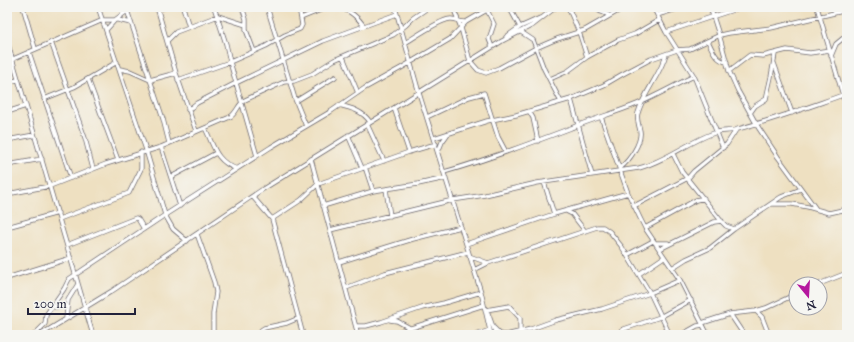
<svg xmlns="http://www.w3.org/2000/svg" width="854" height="342" font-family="'IM FELL Great Primer',serif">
	<rect width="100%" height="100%" fill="#f6f6f2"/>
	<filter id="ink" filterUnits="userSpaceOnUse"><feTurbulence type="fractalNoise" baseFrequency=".025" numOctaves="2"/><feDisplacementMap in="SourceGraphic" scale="8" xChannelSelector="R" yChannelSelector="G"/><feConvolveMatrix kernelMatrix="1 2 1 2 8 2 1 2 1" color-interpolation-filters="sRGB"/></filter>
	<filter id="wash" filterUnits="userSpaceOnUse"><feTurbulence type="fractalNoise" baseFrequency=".012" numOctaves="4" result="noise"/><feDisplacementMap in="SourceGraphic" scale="16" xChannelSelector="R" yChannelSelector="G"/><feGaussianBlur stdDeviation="0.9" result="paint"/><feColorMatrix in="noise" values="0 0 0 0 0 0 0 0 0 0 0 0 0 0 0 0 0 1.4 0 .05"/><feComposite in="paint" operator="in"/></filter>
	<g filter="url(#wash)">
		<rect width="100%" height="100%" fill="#eee0c1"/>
	</g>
	<g filter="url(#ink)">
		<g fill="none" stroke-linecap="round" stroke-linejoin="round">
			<g stroke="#69646a" stroke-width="5">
				<path id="minor" d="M 23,7 L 35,48
					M 98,7 L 146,150 L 165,215 L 173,229 L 187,241
					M 126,7 L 163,119 L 169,143
					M 157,7 L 176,73 L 196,131
					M 183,7 L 189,27
					M 214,7 L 226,44 L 230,62 L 257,156
					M 242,7 L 246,19 L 246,30 L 254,51
					M 267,7 L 295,99 L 306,126
					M 339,7 C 351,12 357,16 364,26
					M 395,7 L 419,93 L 481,292 L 491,335
					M 453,7 L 461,28 L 470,61 L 478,70 L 486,73 L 499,68 L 536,48 L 557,39 L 585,30 L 625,7
					M 509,7 L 520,27
					M 568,7 L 579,32 L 587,57
					M 597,7 L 599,11 L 609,15
					M 653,7 L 666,32 L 694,76 L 723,148
					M 710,7 L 720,38 L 729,71 L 738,91 L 758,127 L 778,157 L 816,209
					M 817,7 L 847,109
					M 157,10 L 166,7
					M 487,10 L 494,24 L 489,39 L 492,47
					M 657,15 L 683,7
					M 301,18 L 328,7
					M 106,30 L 115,20 L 127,11
					M 521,32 L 533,40 L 544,69 L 561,102
					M 666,32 L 742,7
					M 506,37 L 520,27 L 540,18
					M 7,41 L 93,335
					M 167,41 L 176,32 L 218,16 L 246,25
					M 708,41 C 712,49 716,61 727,62
					M 51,42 L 85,138 L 93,169
					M 405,43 C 415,37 439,20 450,19 C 456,18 460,23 466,22
					M 29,52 L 71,178
					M 831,56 L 836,44 L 847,35
					M 343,57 L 358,93
					M 13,59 L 103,20 L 118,20 L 131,23
					M 774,63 L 792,113
					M 120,69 L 130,71 L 150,80 L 176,73
					M 729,71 L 750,55 L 763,56 L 787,50 L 810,53 L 830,50
					M 88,79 L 118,160
					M 550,79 L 568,71 L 587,57 L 618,40 L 635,34 L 659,20
					M 178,80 L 230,62 L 266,46 L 285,35 L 300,29 L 302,25 L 299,7
					M 7,82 L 18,80
					M 44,99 L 74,87 L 117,62
					M 571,99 L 592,175
					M 296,101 L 335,77
					M 339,105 C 351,108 363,111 370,122
					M 394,108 L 409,152
					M 188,110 L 197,103 L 236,83 L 323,41 L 397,14
					M 529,111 L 533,118 L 538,141
					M 7,112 L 26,106
					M 750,113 L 755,106 L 766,99 L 771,77 L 775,54
					M 427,117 L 469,97 L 484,93 L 498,137 L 506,152
					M 601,117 L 628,193 L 640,218 L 645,228 L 680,280 L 708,335
					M 367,124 L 384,161
					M 205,128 C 214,146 215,161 237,169
					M 348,135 L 362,168
					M 434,138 L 487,121 L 516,115 L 571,99 L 604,85 L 621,75 L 651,59 L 677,50 L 690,49 L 720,35 L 729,33 L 771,28 L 847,10
					M 7,140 L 34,135
					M 161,147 L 180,206
					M 438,152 L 442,142 L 447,135
					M 673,154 L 682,172 L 722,222 L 726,226 L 734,229
					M 311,159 L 358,335
					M 7,165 L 42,159
					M 365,167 L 373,191 L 418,184 L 446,178
					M 620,168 C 629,161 642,143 640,131 C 639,125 636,118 638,113 C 644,92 661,74 666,54
					M 444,172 C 487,160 529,144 571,128 C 593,119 615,113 637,104 C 656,96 675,85 694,76
					M 171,177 L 216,153
					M 544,182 L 554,214
					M 386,189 L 390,216
					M 7,194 L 50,186 L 106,164 L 161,147 L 230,117 C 237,113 238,104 245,100 L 284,82 L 294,81 L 312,74 L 334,60 L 393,35 L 406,25 L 413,18 L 429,7
					M 253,197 L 272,219 L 301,200 L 318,184 L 409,152 L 436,144
					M 772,204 L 792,204 L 808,207 L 829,213 L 847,209
					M 323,206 L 373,191
					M 634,206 L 688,178 L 694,171 L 727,144 L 736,130
					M 566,211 L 572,214 L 585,231
					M 59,219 L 129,193 L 141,169 L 141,152
					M 272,219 L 303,335
					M 7,227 L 58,213
					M 645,228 L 696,200 L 704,198
					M 330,230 L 453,200 L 485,195 L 537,183 L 639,168 C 666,161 688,142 714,133 C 722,130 730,132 738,129 C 773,120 808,107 843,95
					M 197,234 L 214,282 L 216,292 L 213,314 L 213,335
					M 655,243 L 668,243
					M 466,244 L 554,214 L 628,193
					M 67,245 L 136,218 L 138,219 L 144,229
					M 660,249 L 714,222 L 722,221
					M 627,255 L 653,241
					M 469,256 L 488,263
					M 339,262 L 413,239 L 461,227
					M 672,268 L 686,259 L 710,248 L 734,229 L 781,197 L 801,189
					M 474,270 L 488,263 L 597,227 L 603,227 L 610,232 L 622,247 L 650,293 L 670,335
					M 639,274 L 664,257
					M 7,278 L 71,258
					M 819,284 L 847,273
					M 346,288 L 385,273 L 468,252
					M 53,307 L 67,306
					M 486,310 L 509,306 L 520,318 L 520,332
					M 756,311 L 762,317 L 769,335
					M 488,313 L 496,335
					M 730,314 L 744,335
					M 66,318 L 68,300 L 78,284
					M 390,320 L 397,321 L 410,328
					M 702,323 L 730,314 L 756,311 L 766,308 L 796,294
					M 356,326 L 366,326 L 381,322 L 422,308 L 444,303 L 481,292
					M 494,328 L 500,334 L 506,335
					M 34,335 L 45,324 L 46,315 L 64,289 L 69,279 L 165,215 L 271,147 L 330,112 L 365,88 L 401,68 L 450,39 L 466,22 L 492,7
					M 40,335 L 112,291 L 263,189 L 502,41 L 533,25 L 556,7
					M 261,335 L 261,330 L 264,328 L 287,323 L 299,318
					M 389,335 L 484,305
					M 476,335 L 490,330
					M 506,335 L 531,329 L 556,320 L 602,309 L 650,293 L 680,280
					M 617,335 L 624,329 L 660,317 L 691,300
					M 681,335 L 697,326 L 703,325"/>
			</g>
			<use href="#minor" stroke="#fff" stroke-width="3.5"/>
		</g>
	</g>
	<rect width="854" height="342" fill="none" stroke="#f6f6f2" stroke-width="24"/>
	<g transform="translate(808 296) rotate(162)"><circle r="19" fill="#f6f6f2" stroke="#a1a1a9"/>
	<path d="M0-3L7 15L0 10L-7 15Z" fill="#b5179e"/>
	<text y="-6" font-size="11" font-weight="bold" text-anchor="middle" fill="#22223b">N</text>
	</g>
	<path d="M28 308v6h107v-6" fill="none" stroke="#22223b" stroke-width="2"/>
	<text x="34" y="308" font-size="12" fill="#22223b" stroke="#f6f6f2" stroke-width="3" paint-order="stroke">200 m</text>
</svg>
